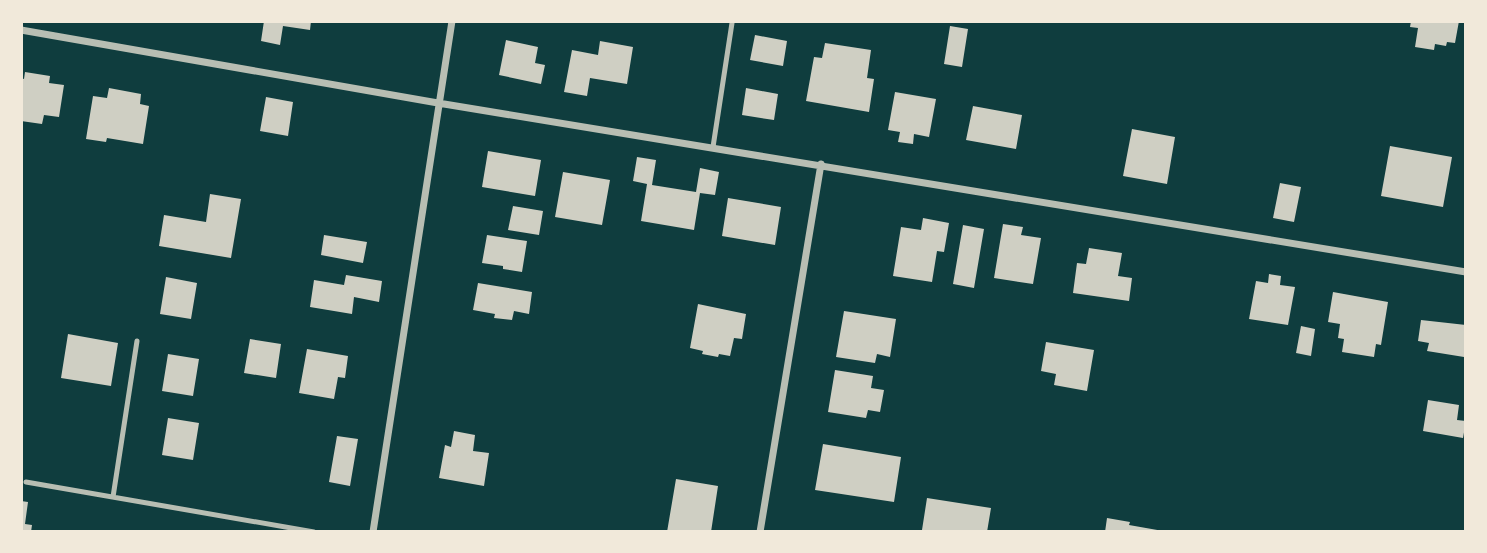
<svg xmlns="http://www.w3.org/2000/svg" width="1487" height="553" font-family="Overpass,sans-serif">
	<rect width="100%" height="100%" fill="#0f3d3e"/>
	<path fill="#cfcfc3" d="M 264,21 L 311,21 L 310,30 L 283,26 L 280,45 L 261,41 Z
		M 1411,21 L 1459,21 L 1455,43 L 1447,42 L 1446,46 L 1435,44 L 1434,50 L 1415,47 L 1418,28 L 1410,27 Z
		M 950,26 L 968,29 L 962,67 L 944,64 Z
		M 755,35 L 787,41 L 783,66 L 750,60 Z
		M 506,40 L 538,47 L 535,63 L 545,65 L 541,84 L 499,75 Z
		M 600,41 L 633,47 L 627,84 L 590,78 L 587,96 L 564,92 L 572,50 L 598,55 Z
		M 825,43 L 871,50 L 867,78 L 874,79 L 869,112 L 806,101 L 814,57 L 822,58 Z
		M 25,72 L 50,76 L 49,83 L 64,85 L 59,117 L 44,115 L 42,124 L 21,121 L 21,78 L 24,79 Z
		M 109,88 L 141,94 L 140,104 L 149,106 L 143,144 L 107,138 L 106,142 L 86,139 L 93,96 L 107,98 Z
		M 746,88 L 778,94 L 774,120 L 742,115 Z
		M 895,92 L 936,99 L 929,137 L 914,134 L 913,144 L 898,142 L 900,132 L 888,130 Z
		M 266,97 L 293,102 L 288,136 L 260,131 Z
		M 973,106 L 1022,115 L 1016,149 L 966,140 Z
		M 1132,129 L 1175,137 L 1167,184 L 1123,176 Z
		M 1390,146 L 1452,157 L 1443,207 L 1381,196 Z
		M 488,151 L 541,160 L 535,196 L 482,187 Z
		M 637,157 L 656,160 L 652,185 L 696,192 L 700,168 L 719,172 L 715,195 L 700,193 L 694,230 L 641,221 L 647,184 L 633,181 Z
		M 563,172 L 610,180 L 602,225 L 555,217 Z
		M 1280,183 L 1301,187 L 1294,222 L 1273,218 Z
		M 210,194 L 241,199 L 231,258 L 159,246 L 164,215 L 206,222 Z
		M 728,198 L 781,207 L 775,245 L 722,236 Z
		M 513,206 L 543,211 L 539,235 L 508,230 Z
		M 923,218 L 949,223 L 944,252 L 937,251 L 932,282 L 893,276 L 901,227 L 921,230 Z
		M 1003,224 L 1023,227 L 1021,235 L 1041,238 L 1033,284 L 994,278 Z
		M 963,225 L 984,229 L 974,288 L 953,284 Z
		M 324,235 L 367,242 L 363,263 L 321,255 Z
		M 487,235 L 527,241 L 522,272 L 503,269 L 503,266 L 482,263 Z
		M 1089,248 L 1122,253 L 1118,276 L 1132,278 L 1129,301 L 1073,293 L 1077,263 L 1086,264 Z
		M 1269,274 L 1281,276 L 1280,285 L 1295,287 L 1288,325 L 1249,319 L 1256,281 L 1268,283 Z
		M 346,275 L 382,281 L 379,302 L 354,297 L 352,314 L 310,307 L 314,280 L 344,285 Z
		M 166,277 L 197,283 L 191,319 L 160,314 Z
		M 478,283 L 532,292 L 529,314 L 514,311 L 512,320 L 494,318 L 495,314 L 473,310 Z
		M 1333,292 L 1388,302 L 1381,345 L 1376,344 L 1374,357 L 1342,352 L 1344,339 L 1338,338 L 1340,324 L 1328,322 Z
		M 698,304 L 746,314 L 742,339 L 734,338 L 730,356 L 719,354 L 718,357 L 702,354 L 703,351 L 690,348 Z
		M 844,311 L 896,319 L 890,357 L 877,354 L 875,363 L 836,357 Z
		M 1421,320 L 1466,325 L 1466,345 L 1464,357 L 1427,351 L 1429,343 L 1418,341 Z
		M 1301,326 L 1315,329 L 1311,356 L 1296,353 Z
		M 68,334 L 118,343 L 111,386 L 61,378 Z
		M 250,339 L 281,344 L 276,378 L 244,373 Z
		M 1046,342 L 1094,350 L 1087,391 L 1054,385 L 1056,374 L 1041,371 Z
		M 307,349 L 348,356 L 345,378 L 338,377 L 334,399 L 299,393 Z
		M 168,354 L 199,359 L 193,396 L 162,391 Z
		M 835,370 L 873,376 L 871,388 L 884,390 L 880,412 L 868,410 L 866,418 L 828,412 Z
		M 1428,400 L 1459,405 L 1457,420 L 1466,421 L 1463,438 L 1423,431 Z
		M 168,418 L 199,423 L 193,460 L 162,455 Z
		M 454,431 L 475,435 L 473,451 L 489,453 L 484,486 L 439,478 L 445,445 L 451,447 Z
		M 337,436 L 358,439 L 350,486 L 329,482 Z
		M 823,444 L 901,457 L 894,502 L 815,490 Z
		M 676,479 L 718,486 L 711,532 L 667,532 Z
		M 927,498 L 991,508 L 987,532 L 938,532 L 922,530 Z
		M 21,501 L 28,502 L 25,524 L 32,525 L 31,532 L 21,532 Z
		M 1107,518 L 1130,522 L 1129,525 L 1163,531 L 1163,532 L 1105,532 Z"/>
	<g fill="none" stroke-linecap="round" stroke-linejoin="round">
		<path stroke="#b8beb3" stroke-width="5" d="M 713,147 L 732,23
			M 26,482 L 314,532
			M 113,497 L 137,341"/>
		<path stroke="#b8beb3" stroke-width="7" d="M 21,30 L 438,103 L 1466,272
			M 373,532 L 452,21
			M 760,532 L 821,164"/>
	</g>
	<rect width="1487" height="553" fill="none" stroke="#f1e9da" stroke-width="46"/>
</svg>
